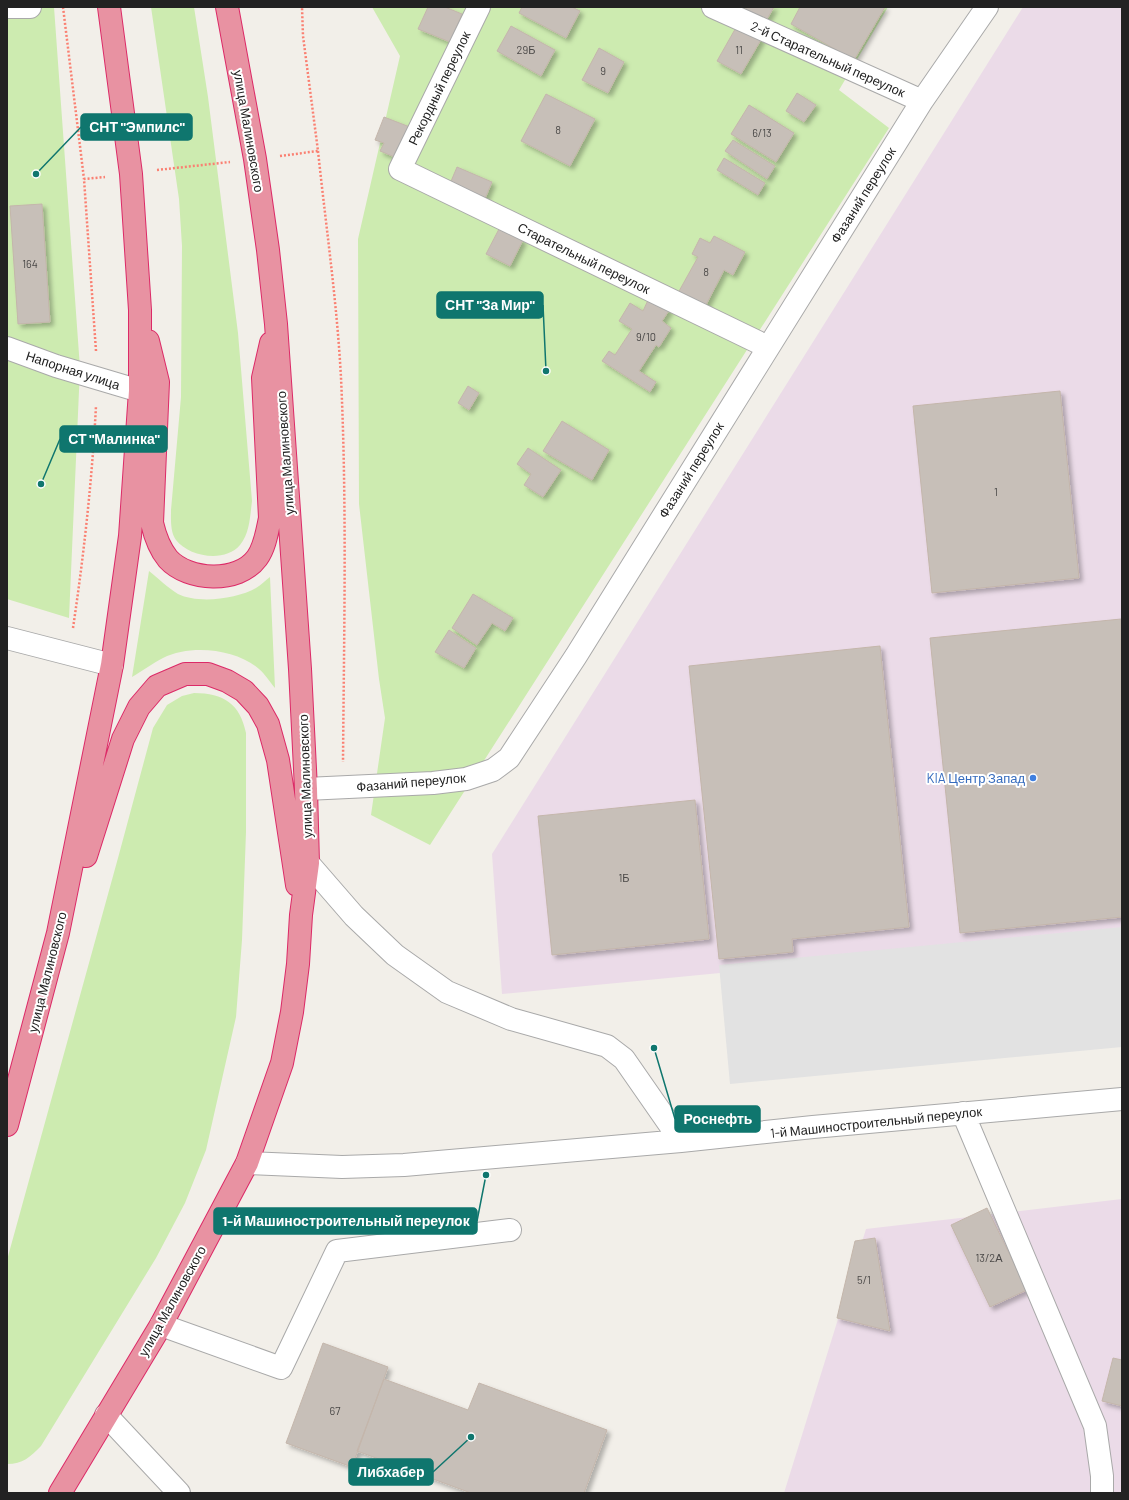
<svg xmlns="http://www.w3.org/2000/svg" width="1129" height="1500" font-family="Barlow,sans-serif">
	<defs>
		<filter id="shadow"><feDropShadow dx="3.5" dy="3.5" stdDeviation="2" flood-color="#0004"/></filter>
	</defs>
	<rect width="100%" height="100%" fill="#f2efe9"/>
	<path fill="#ebdbe8" d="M 1023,7 L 1122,7 L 1122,934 L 502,994 L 492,854 Z
		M 1122,1199 L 1122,1493 L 784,1493 L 866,1229 Z"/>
	<path fill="#cdebb0" d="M 7,7 L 54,7 L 80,368 L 69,618 L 7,599 Z
		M 151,7 L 194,7 L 208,97 L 238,333 L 252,501 C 250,516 250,533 240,545 C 225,563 189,557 176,540 C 170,532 171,519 171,510 L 181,397 L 182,246 L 179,199 Z
		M 372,7 L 888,7 L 839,90 L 889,128 L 430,845 L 371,815 L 385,718 L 379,679 L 359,504 L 358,239 L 400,56 Z
		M 149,571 C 158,578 168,588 178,594 C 198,604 237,599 256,588 C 261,585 266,580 270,577 L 275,688 C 270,682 265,674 259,669 C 236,649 191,644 163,658 C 153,663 142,671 132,677 Z
		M 194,693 C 224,693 240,704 246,733 L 246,832 L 242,940 L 236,1017 L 206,1150 L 185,1203 L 156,1258 L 41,1446 C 30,1457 23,1464 7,1464 L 7,1260 L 118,858 L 153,728 L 167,705 L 182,696 Z"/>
	<path fill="#e2e2e2" d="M 1122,927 L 1122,1047 L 730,1084 L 719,965 Z"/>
	<path fill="#c7bfb8" stroke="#c4b6ab" filter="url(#shadow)" d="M 428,7 L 445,7 L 462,14 L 450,42 L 418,29 Z
		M 522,7 L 572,7 L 580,11 L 566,38 L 519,13 Z
		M 747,7 L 774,7 L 766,21 L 745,10 Z
		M 800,7 L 885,7 L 854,60 L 791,24 Z
		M 738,24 L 762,38 L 741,74 L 717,61 Z
		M 511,26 L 555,50 L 541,76 L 497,51 Z
		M 599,48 L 624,62 L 608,93 L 582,80 Z
		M 797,93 L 816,105 L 804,122 L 786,111 Z
		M 546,94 L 595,119 L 570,166 L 521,141 Z
		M 749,105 L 794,133 L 776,162 L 731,134 Z
		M 384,117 L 415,129 L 397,158 L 380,151 L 384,143 L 375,140 Z
		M 733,140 L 775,166 L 767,179 L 725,151 Z
		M 724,158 L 765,183 L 758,195 L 717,170 Z
		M 457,167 L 492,182 L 484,201 L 449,186 Z
		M 42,204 L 50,322 L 18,324 L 10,206 Z
		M 499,229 L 523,240 L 510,266 L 486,254 Z
		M 714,236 L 745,252 L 733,275 L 724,270 L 705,307 L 678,293 L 698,257 L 692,254 L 700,238 L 710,243 Z
		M 649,298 L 670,309 L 662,321 L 671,328 L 659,347 L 656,345 L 639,371 L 656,382 L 650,392 L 602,361 L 609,351 L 615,355 L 632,329 L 619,321 L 630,303 L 643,311 Z
		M 468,386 L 479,393 L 469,410 L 458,403 Z
		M 1060,391 L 1079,578 L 932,593 L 913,406 Z
		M 562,421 L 609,450 L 592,480 L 543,451 Z
		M 528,448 L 561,470 L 543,497 L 524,485 L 531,474 L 517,464 Z
		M 473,594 L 513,618 L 505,631 L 492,623 L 477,645 L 452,628 Z
		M 1121,619 L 1122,917 L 960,933 L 930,638 Z
		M 449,630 L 476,648 L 464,668 L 435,652 Z
		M 880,646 L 909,927 L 792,939 L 793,952 L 719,959 L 689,666 Z
		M 695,800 L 709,939 L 552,955 L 538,816 Z
		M 987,1208 L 1027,1290 L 990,1307 L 951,1225 Z
		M 875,1238 L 890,1331 L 837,1318 L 855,1241 Z
		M 323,1343 L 388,1367 L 352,1467 L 286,1443 Z
		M 1113,1358 L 1122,1360 L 1122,1406 L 1102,1401 Z
		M 384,1379 L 468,1410 L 479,1383 L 607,1430 L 584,1493 L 471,1493 L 357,1451 Z"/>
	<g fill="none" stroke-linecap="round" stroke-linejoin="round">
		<g stroke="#a9a9a9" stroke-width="24">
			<path id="minor" d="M 7,7 L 30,7
				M 479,7 L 400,169 L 768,347
				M 713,7 L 922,101
				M 7,348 L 56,366 L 140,391
				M 7,638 L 112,665
				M 306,789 L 433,783 L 466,779 L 493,770 L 509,758 L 576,656 L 922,101 L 987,7
				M 308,863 L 354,916 L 395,955 L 447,992 L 511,1019 L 607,1046 L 624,1059 L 681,1141
				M 963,1113 L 1095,1426 L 1102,1476 L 1102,1493
				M 247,1163 L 342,1167 L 404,1165 L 681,1141 L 813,1127 L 1122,1099
				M 161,1325 L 281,1368 L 337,1251 L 510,1230
				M 106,1415 L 179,1493"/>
		</g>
		<g stroke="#dc2a67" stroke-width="24">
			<path id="highway" d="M 148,341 L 158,382 L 152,523 C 155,536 159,548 168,559 C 188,581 238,584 257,558 C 265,547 267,532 270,518 L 263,378 L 271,343
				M 86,856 L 123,739 L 139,707 L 157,686 L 185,674 L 208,674 L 227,681 L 244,691 L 258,706 L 268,724 L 278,760 L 297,885
				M 7,1125 L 58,933 L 112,665 L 130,536 L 140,391 L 140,310 L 131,174 L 109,7
				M 60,1493 L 161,1325 L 247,1163 L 282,1063 L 292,1012 L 298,964 L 301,915 L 308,863 L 306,789 L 300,669 L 276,324 L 268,250 L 255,159 L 227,7"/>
		</g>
		<path stroke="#fa8072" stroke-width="2.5" stroke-dasharray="2 2" stroke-linecap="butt" d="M 63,7 L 84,179
			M 318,151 C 326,227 337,302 341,378 C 347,505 344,634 343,762
			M 280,156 L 318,151 L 303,36 L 302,7
			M 157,170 L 230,162
			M 96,351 L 84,179 L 105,177
			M 73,628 C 84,554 92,480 96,406"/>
		<use href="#minor" stroke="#fff" stroke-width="22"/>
		<use href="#highway" stroke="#e892a2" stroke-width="22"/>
	</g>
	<circle fill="#3f7fe0" stroke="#fff" stroke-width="1.5" cx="1033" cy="778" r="4"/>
	<g text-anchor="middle" stroke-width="4" stroke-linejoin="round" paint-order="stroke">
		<g font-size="11" fill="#4b4948">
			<text x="526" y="54">29Б</text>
			<text x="739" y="54">11</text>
			<text x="603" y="75">9</text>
			<text x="558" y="134">8</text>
			<text x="762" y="137">6/13</text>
			<text x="30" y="268">164</text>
			<text x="706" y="276">8</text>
			<text x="646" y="341">9/10</text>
			<text x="996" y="496">1</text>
			<text x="624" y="882">1Б</text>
			<text x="989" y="1262">13/2А</text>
			<text x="864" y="1284">5/1</text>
			<text x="335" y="1415">67</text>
		</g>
		<g font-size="13" fill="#222" stroke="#fff">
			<text transform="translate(828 59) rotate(24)" y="5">2-й Старательный переулок</text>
			<text transform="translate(439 88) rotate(-64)" y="5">Рекордный переулок</text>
			<text transform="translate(249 131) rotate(80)" y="5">улица Малиновского</text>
			<text transform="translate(863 195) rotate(-58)" y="5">Фазаний переулок</text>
			<text transform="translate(584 258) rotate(26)" y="5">Старательный переулок</text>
			<text transform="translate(73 370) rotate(18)" y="5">Напорная улица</text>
			<text transform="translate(285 453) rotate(-94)" y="5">улица Малиновского</text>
			<text transform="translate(691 470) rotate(-58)" y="5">Фазаний переулок</text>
			<text transform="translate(305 776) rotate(-92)" y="5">улица Малиновского</text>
			<text transform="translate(411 782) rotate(-5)" y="5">Фазаний переулок</text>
			<text transform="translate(47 972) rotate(-76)" y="5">улица Малиновского</text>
			<text transform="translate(876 1122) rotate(-6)" y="5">1-й Машиностроительный переулок</text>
			<text transform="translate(172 1301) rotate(-61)" y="5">улица Малиновского</text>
		</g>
		<g font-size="13" fill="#366cbe" stroke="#fff" text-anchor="end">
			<text x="1025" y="783">KIA Центр Запад</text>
		</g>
	</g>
	<path fill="none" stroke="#0f766e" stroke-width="1.5" d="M36 174L81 127M546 371L543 305M41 484L60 439M654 1048L675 1119M486 1175L477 1221M471 1437L433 1472"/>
	<g fill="#0f766e" stroke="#fff" stroke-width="1.5">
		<circle cx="36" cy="174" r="4"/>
		<circle cx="546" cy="371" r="4"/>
		<circle cx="41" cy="484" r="4"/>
		<circle cx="654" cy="1048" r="4"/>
		<circle cx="486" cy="1175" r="4"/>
		<circle cx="471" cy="1437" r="4"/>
	</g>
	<g fill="#0f766e" stroke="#0f766e" stroke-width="1.5">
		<rect x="81" y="114" width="111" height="26" rx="4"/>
		<rect x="437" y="292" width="106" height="26" rx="4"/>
		<rect x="60" y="426" width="107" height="26" rx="4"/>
		<rect x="675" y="1106" width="85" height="26" rx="4"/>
		<rect x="214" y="1208" width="263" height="26" rx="4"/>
		<rect x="349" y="1459" width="84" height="26" rx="4"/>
	</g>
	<g font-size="14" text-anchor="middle" font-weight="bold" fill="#fff">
		<text x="137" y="132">СНТ "Эмпилс"</text>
		<text x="490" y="310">СНТ "За Мир"</text>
		<text x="114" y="444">СТ "Малинка"</text>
		<text x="718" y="1124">Роснефть</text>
		<text x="346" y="1226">1-й Машиностроительный переулок</text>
		<text x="391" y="1477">Либхабер</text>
	</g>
	<rect width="1129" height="1500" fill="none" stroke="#222222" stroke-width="16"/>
</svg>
